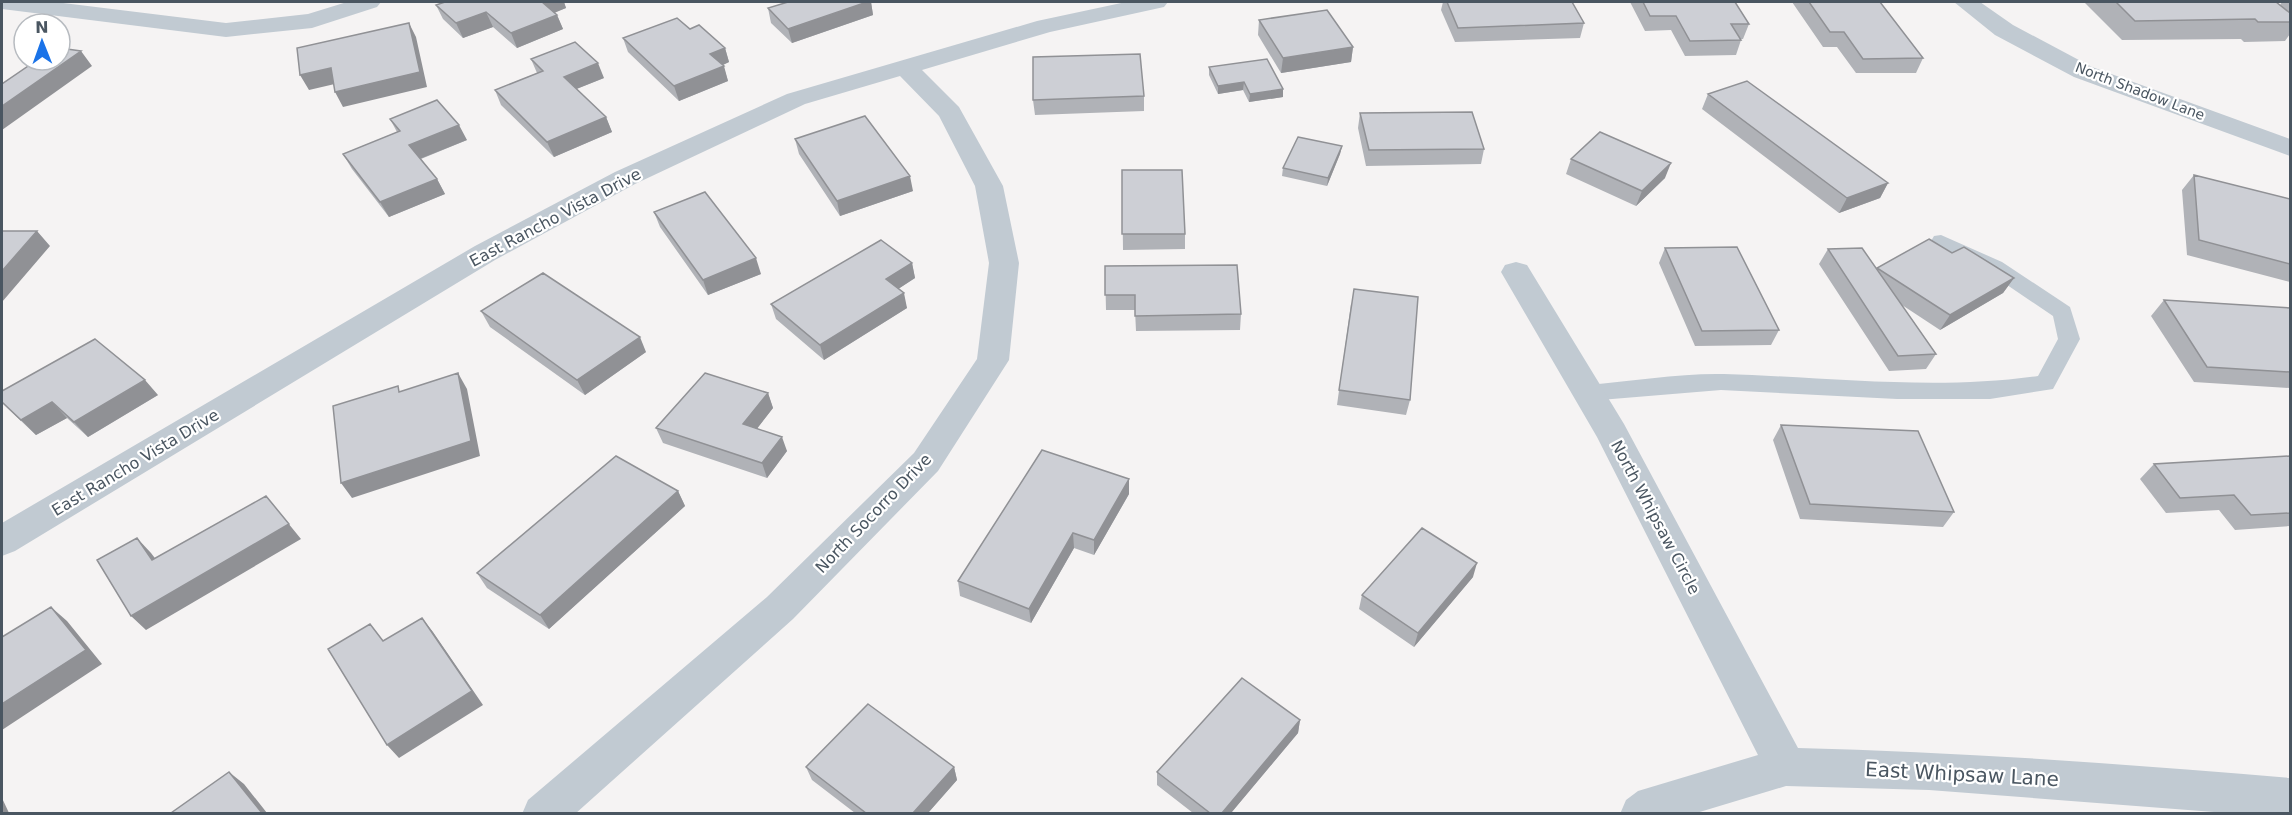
<svg xmlns="http://www.w3.org/2000/svg" width="2292" height="815" font-family="'DejaVu Sans',sans-serif">
	<rect width="100%" height="100%" fill="#f5f3f3"/>
	<g fill="none" stroke-linecap="round" stroke-linejoin="round">
		<path fill="#c1cad2" fill-rule="evenodd" d="M 1941,235 L 2002,262 L 2070,307 L 2080,339 L 2053,389 L 1990,399 L 1897,399 L 1721,390 L 1588,401 L 1580,399 L 1577,393 L 1580,387 L 1588,385 C 1631,381 1682,373 1724,374 C 1829,377 1934,391 2038,376 L 2058,339 L 2053,316 L 1988,272 L 1934,246 L 1931,241 L 1934,236 Z"/>
		<path fill="#c1cad2" fill-rule="evenodd" d="M 2,2 L 55,2 L 226,23 L 308,14 L 347,2 L 381,2 L 377,7 L 312,28 L 226,37 L 2,9 Z
			M 1126,2 L 1168,2 L 1164,7 L 1050,32 L 922,70 L 959,107 L 1003,186 L 1019,263 L 1009,360 L 938,471 L 793,619 L 575,814 L 522,814 L 528,800 L 767,597 L 914,453 L 977,359 L 989,263 L 975,186 L 939,116 L 900,76 L 805,104 L 635,184 L 495,260 L 15,551 L 2,556 L 2,523 L 475,246 L 615,172 L 787,94 L 1037,21 Z
			M 1954,2 L 1980,2 L 2013,25 L 2092,67 L 2290,139 L 2290,156 L 2074,77 L 1995,35 Z
			M 1516,262 L 1527,265 L 1624,424 L 1798,748 C 1962,752 2126,764 2290,778 L 2290,814 L 2240,814 L 1929,790 L 1786,786 L 1693,814 L 1620,814 L 1626,800 L 1638,791 L 1758,755 L 1597,437 L 1501,272 L 1505,265 Z"/>
	</g>
	<path fill="#b0b2b7" d="M 445,2 L 564,2 L 566,8 L 555,12 L 557,15 L 563,29 L 517,48 L 493,27 L 463,38 L 443,19 L 436,5 Z
		M 788,2 L 871,2 L 873,15 L 792,43 L 771,23 L 768,8 Z
		M 1443,2 L 1572,2 L 1584,23 L 1580,38 L 1455,42 L 1441,10 Z
		M 1630,2 L 1735,2 L 1749,24 L 1743,39 L 1740,39 L 1741,40 L 1736,55 L 1685,56 L 1671,30 L 1645,31 Z
		M 1792,2 L 1880,2 L 1923,58 L 1916,73 L 1856,73 L 1837,47 L 1823,47 Z
		M 2084,2 L 2276,2 L 2280,5 L 2282,2 L 2290,2 L 2290,34 L 2285,41 L 2244,42 L 2241,39 L 2122,40 Z
		M 1259,20 L 1353,47 L 1351,62 L 1281,73 L 1258,35 Z
		M 690,29 L 725,48 L 729,62 L 723,65 L 728,81 L 679,101 L 628,52 L 623,38 Z
		M 531,59 L 604,78 L 576,89 L 606,117 L 612,132 L 554,157 L 501,105 L 495,90 L 537,73 Z
		M 1209,67 L 1283,97 L 1249,102 L 1243,90 L 1218,94 L 1209,75 Z
		M 1708,94 L 1888,183 L 1880,198 L 1839,213 L 1702,109 Z
		M 1144,96 L 1144,111 L 1035,115 L 1033,100 Z
		M 1360,113 L 1484,149 L 1481,164 L 1366,166 L 1358,128 Z
		M 390,119 L 467,140 L 421,159 L 437,179 L 445,194 L 389,217 L 352,169 L 343,154 L 397,132 Z
		M 795,139 L 913,191 L 840,216 L 799,154 Z
		M 1342,146 L 1340,154 L 1327,186 L 1282,176 L 1283,168 Z
		M 1571,159 L 1665,178 L 1636,206 L 1566,174 Z
		M 1122,170 L 1185,234 L 1185,249 L 1123,250 Z
		M 2194,175 L 2290,199 L 2290,282 L 2187,255 L 2182,190 Z
		M 654,212 L 761,274 L 708,295 L 660,227 Z
		M 1665,248 L 1779,330 L 1771,345 L 1695,346 L 1659,263 Z
		M 1828,249 L 1877,268 L 1952,253 L 2014,278 L 2003,293 L 1940,330 L 1902,305 L 1936,354 L 1926,369 L 1889,371 L 1819,264 Z
		M 912,263 L 915,278 L 898,289 L 907,308 L 824,360 L 776,319 L 771,304 Z
		M 1105,266 L 1241,314 L 1240,330 L 1136,331 L 1135,310 L 1106,310 Z
		M 2164,300 L 2290,308 L 2290,388 L 2194,382 L 2151,316 Z
		M 1351,304 L 1410,400 L 1406,415 L 1337,405 Z
		M 481,311 L 646,352 L 585,395 L 490,327 Z
		M 768,393 L 773,408 L 757,428 L 787,451 L 767,478 L 663,443 L 656,428 Z
		M 158,395 L 88,437 L 67,418 L 36,435 L 2,403 Z
		M 1781,425 L 1954,512 L 1943,527 L 1800,519 L 1773,440 Z
		M 2290,456 L 2290,526 L 2235,530 L 2219,510 L 2166,513 L 2140,479 L 2154,464 Z
		M 1129,479 L 1129,494 L 1094,555 L 1074,548 L 1031,623 L 960,596 L 958,581 Z
		M 678,491 L 685,506 L 549,629 L 487,588 L 477,573 Z
		M 1473,577 L 1414,647 L 1359,609 L 1362,595 Z
		M 1300,720 L 1298,733 L 1231,813 L 1193,813 L 1157,785 L 1157,772 Z
		M 806,767 L 954,767 L 957,780 L 928,813 L 855,813 L 812,780 Z"/>
	<path fill="#909195" d="M 541,2 L 564,2 L 566,8 L 547,16 Z
		M 867,2 L 871,2 L 873,15 L 792,43 L 788,29 Z
		M 486,12 L 493,27 L 463,38 L 456,23 Z
		M 557,15 L 563,29 L 517,48 L 511,33 Z
		M 409,23 L 416,37 L 427,87 L 343,107 L 335,92 Z
		M 1353,47 L 1351,62 L 1281,73 L 1283,58 Z
		M 725,48 L 729,62 L 714,69 L 710,54 Z
		M 81,51 L 92,66 L 2,130 L 2,106 Z
		M 598,63 L 604,78 L 569,92 L 564,77 Z
		M 724,66 L 728,81 L 679,101 L 674,86 Z
		M 331,68 L 339,83 L 309,90 L 300,75 Z
		M 1244,82 L 1243,90 L 1218,94 L 1218,86 Z
		M 1283,89 L 1283,97 L 1249,102 L 1250,94 Z
		M 606,117 L 612,132 L 554,157 L 547,142 Z
		M 459,125 L 467,140 L 417,160 L 409,145 Z
		M 1342,146 L 1340,154 L 1327,186 L 1328,178 Z
		M 1671,163 L 1665,178 L 1636,206 L 1642,191 Z
		M 910,176 L 913,191 L 840,216 L 837,201 Z
		M 437,179 L 445,194 L 389,217 L 380,202 Z
		M 1888,183 L 1880,198 L 1839,213 L 1847,198 Z
		M 37,231 L 50,246 L 2,302 L 2,271 Z
		M 756,258 L 761,274 L 708,295 L 703,280 Z
		M 912,263 L 915,278 L 889,295 L 886,279 Z
		M 2014,278 L 2003,293 L 1940,330 L 1950,315 Z
		M 904,293 L 907,308 L 824,360 L 820,345 Z
		M 640,337 L 646,352 L 585,395 L 577,380 Z
		M 458,373 L 467,389 L 480,456 L 352,498 L 341,483 Z
		M 145,380 L 158,395 L 88,437 L 74,422 Z
		M 768,393 L 773,408 L 749,439 L 743,424 Z
		M 52,402 L 67,418 L 36,435 L 21,420 Z
		M 782,437 L 787,451 L 767,478 L 762,463 Z
		M 1129,479 L 1129,494 L 1094,555 L 1094,540 Z
		M 678,491 L 685,506 L 549,629 L 540,615 Z
		M 266,496 L 301,539 L 146,630 L 131,616 Z
		M 1073,533 L 1074,548 L 1031,623 L 1029,609 Z
		M 137,538 L 151,553 L 167,574 L 152,560 Z
		M 1477,563 L 1473,577 L 1414,647 L 1418,633 Z
		M 51,607 L 67,621 L 102,664 L 2,730 L 2,704 Z
		M 422,618 L 433,632 L 483,705 L 399,758 L 387,745 Z
		M 1300,720 L 1298,733 L 1231,813 L 1222,813 Z
		M 954,767 L 957,780 L 928,813 L 913,813 Z
		M 229,772 L 244,784 L 267,813 L 262,813 Z
		M 2,798 L 9,813 L 2,813 Z"/>
	<path fill="#cdcfd5" stroke="#909195" stroke-width="1.5" d="M 445,2 L 542,2 L 557,15 L 511,33 L 486,12 L 456,23 L 436,5 Z
		M 788,2 L 867,2 L 788,29 L 768,8 Z
		M 1447,2 L 1572,2 L 1584,23 L 1458,28 Z
		M 1643,2 L 1735,2 L 1749,24 L 1731,24 L 1741,40 L 1690,41 L 1676,16 L 1650,16 Z
		M 1809,2 L 1880,2 L 1923,58 L 1863,59 L 1844,32 L 1830,32 Z
		M 2116,2 L 2276,2 L 2290,13 L 2290,22 L 2258,22 L 2255,19 L 2135,21 Z
		M 1327,10 L 1353,47 L 1283,58 L 1259,20 Z
		M 677,18 L 690,29 L 699,25 L 725,48 L 710,54 L 724,66 L 674,86 L 623,38 Z
		M 409,23 L 420,72 L 335,92 L 331,68 L 300,75 L 297,48 Z
		M 575,42 L 598,63 L 564,77 L 606,117 L 547,142 L 495,90 L 543,71 L 531,59 Z
		M 60,48 L 81,51 L 2,106 L 2,84 L 37,60 L 60,60 Z
		M 1140,54 L 1144,96 L 1033,100 L 1033,57 Z
		M 1267,59 L 1283,89 L 1250,94 L 1244,82 L 1218,86 L 1209,67 Z
		M 1747,81 L 1888,183 L 1847,198 L 1708,94 Z
		M 437,100 L 459,125 L 409,145 L 437,179 L 380,202 L 343,154 L 400,131 L 390,119 Z
		M 1472,112 L 1484,149 L 1369,150 L 1360,113 Z
		M 865,116 L 910,176 L 837,201 L 795,139 Z
		M 1600,132 L 1671,163 L 1642,191 L 1571,159 Z
		M 1298,137 L 1342,146 L 1328,178 L 1283,168 Z
		M 1122,170 L 1182,170 L 1185,234 L 1122,234 Z
		M 2194,175 L 2290,199 L 2290,264 L 2199,240 Z
		M 705,192 L 756,258 L 703,280 L 654,212 Z
		M 2,231 L 37,231 L 2,271 Z
		M 1929,239 L 1952,253 L 1964,247 L 2014,278 L 1950,315 L 1877,268 Z
		M 881,240 L 912,263 L 886,279 L 904,293 L 820,345 L 771,304 Z
		M 1737,247 L 1779,330 L 1702,331 L 1665,248 Z
		M 1862,248 L 1936,354 L 1898,356 L 1828,249 Z
		M 1237,265 L 1241,314 L 1135,316 L 1135,295 L 1105,295 L 1105,266 Z
		M 543,273 L 640,337 L 577,380 L 481,311 Z
		M 1354,289 L 1418,297 L 1410,400 L 1339,390 Z
		M 2164,300 L 2290,308 L 2290,372 L 2207,367 Z
		M 95,339 L 145,380 L 74,422 L 52,402 L 21,420 L 2,402 L 2,391 Z
		M 458,373 L 471,441 L 341,483 L 333,406 L 398,386 L 399,392 Z
		M 705,373 L 768,393 L 743,424 L 782,437 L 762,463 L 656,428 Z
		M 1781,425 L 1918,431 L 1954,512 L 1810,504 Z
		M 1042,450 L 1129,479 L 1094,540 L 1073,533 L 1029,609 L 958,581 Z
		M 616,456 L 678,491 L 540,615 L 477,573 Z
		M 2290,456 L 2290,513 L 2251,515 L 2234,495 L 2180,498 L 2154,464 Z
		M 266,496 L 289,524 L 131,616 L 97,560 L 137,538 L 152,560 Z
		M 1422,528 L 1477,563 L 1418,633 L 1362,595 Z
		M 51,607 L 86,650 L 2,704 L 2,637 Z
		M 422,618 L 472,691 L 387,745 L 328,649 L 370,624 L 383,641 Z
		M 1242,678 L 1300,720 L 1222,813 L 1210,813 L 1157,772 Z
		M 868,704 L 954,767 L 913,813 L 866,813 L 806,767 Z
		M 229,772 L 262,813 L 171,813 Z"/>
	<g text-anchor="middle" stroke-width="4.5" stroke-linejoin="round" paint-order="stroke">
		<g font-size="14" fill="#4a5661" stroke="#fff">
			<text transform="translate(2140 91) rotate(21)" y="5">North Shadow Lane</text>
		</g>
		<g font-size="16" fill="#4a5661" stroke="#fff">
			<text transform="translate(555 217) rotate(-28)" y="6">East Rancho Vista Drive</text>
			<text transform="translate(135 462) rotate(-31)" y="6">East Rancho Vista Drive</text>
			<text transform="translate(873 513) rotate(-46)" y="6">North Socorro Drive</text>
			<text transform="translate(1656 517) rotate(62)" y="6">North Whipsaw Circle</text>
		</g>
		<g font-size="20" fill="#4a5661" stroke="#fff">
			<text transform="translate(1962 774) rotate(3)" y="7">East Whipsaw Lane</text>
		</g>
	</g>
	<rect width="2292" height="815" fill="none" stroke="#4a5661" stroke-width="6"/>
	<g transform="translate(42 42) rotate(359)"><circle r="28" fill="#ffffff" stroke="#b7bbc0" stroke-width="1.5"/>
	<path d="M0-4.5L10 22L0 15L-10 22Z" fill="#1a73e8"/>
	<text y="-9" font-size="16" font-weight="bold" text-anchor="middle" fill="#4a5661">N</text>
	</g>
</svg>
